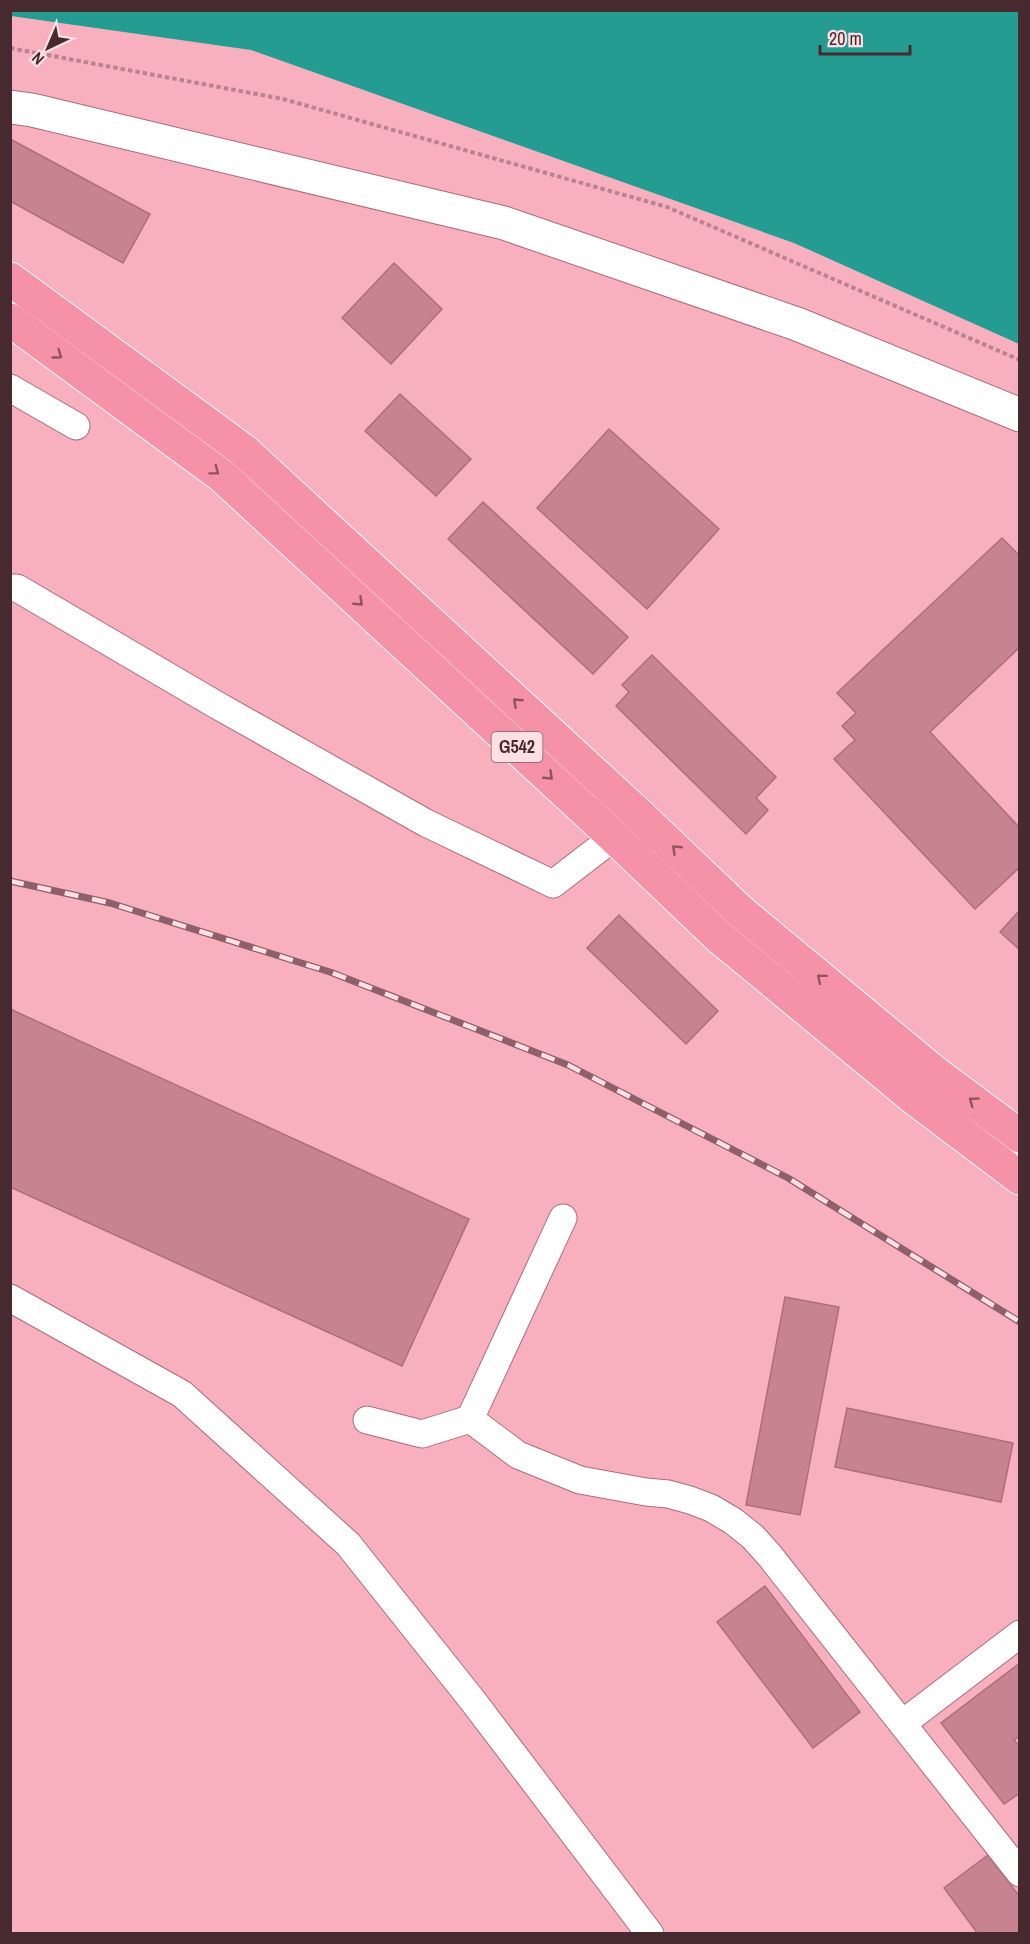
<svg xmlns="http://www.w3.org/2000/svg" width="1030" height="1944" font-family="'Archivo Narrow',sans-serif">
	<rect width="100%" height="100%" fill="#f8b0be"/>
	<path fill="#259c92" d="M 11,10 L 1019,11 L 1019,344 L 794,243 L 251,50 L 11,16 Z"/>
	<path fill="#c88391" stroke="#af6d7a" stroke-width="1.5" d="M 10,139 L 150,214 L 123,263 L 10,201 Z
		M 394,263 L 442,309 L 391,364 L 342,318 Z
		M 400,394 L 471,459 L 436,496 L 365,431 Z
		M 609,429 L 719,529 L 647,609 L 537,508 Z
		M 483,502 L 628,637 L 593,674 L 448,539 Z
		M 1002,538 L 1020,556 L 1020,647 L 930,732 L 1020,828 L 1020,867 L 975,909 L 834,759 L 855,740 L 842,726 L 856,713 L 837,693 Z
		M 652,655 L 776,777 L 756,798 L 768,810 L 746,834 L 616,706 L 629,692 L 622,685 Z
		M 1020,910 L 1020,950 L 1000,932 Z
		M 619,915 L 718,1011 L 686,1044 L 587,948 Z
		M 10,1009 L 469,1219 L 402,1366 L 10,1187 Z
		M 785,1297 L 839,1307 L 800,1515 L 746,1505 Z
		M 847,1408 L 1013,1443 L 1001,1502 L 835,1467 Z
		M 765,1586 L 860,1712 L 813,1748 L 717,1622 Z
		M 1020,1663 L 1020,1736 L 1014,1740 L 1020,1747 L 1020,1793 L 1004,1804 L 941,1723 Z
		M 988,1855 L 1020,1897 L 1020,1934 L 978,1934 L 944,1888 Z"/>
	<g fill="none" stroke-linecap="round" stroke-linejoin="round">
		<g stroke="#ae6b79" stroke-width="29">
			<path id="street" d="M 10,388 L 76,426
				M 10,588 L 17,588 L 215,704 L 426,823 L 553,884 L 614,837 L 627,822
				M 10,1298 L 182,1394 L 348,1544 L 473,1701 L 650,1934
				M 470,1419 L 518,1455 L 580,1480 L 646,1492 L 668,1494 L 690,1500 L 711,1508 L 733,1521 L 753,1537 L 770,1556 L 1020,1873
				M 367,1420 L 422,1434 L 470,1419 L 563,1218
				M 903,1723 L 1020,1634"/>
		</g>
		<g stroke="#ae6b79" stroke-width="35">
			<path id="secondary" d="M 10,107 L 32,110 L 504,223 L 797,324 L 1020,415"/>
		</g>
		<g stroke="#fff" stroke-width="35">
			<path id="highway" d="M 10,279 L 243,450 L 636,812 L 741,912 L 934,1072 L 1020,1136
				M 10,320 L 222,476 L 614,837 L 719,937 L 914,1098 L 1020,1178"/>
		</g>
		<path stroke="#bc838e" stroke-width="4" stroke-dasharray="4.5 3" stroke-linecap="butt" d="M 10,48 L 283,99 L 667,207 L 1020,360"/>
		<use href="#street" stroke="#fff" stroke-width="27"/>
		<use href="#secondary" stroke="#fff" stroke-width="33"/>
		<use href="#highway" stroke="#f692a8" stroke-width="33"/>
		<g stroke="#8e606a" stroke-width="7">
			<path id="rail" d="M 10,881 L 110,903 L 330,972 L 568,1065 L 788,1178 L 1020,1322"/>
		</g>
		<use href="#rail" stroke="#fddfe4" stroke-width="4.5" stroke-dasharray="14" stroke-linecap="butt"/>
	</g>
	<defs><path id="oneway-chevron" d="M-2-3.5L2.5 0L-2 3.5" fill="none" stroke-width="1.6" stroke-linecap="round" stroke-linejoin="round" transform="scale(1.5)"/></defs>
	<g stroke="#8c5460">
		<use href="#oneway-chevron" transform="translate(58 355) rotate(36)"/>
		<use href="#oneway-chevron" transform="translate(215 471) rotate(37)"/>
		<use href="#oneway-chevron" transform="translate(359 602) rotate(43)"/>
		<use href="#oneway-chevron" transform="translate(517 702) rotate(-137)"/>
		<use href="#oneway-chevron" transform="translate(549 776) rotate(43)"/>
		<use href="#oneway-chevron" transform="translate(676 849) rotate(-136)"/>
		<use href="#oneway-chevron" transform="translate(821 978) rotate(-140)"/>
		<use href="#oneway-chevron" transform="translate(973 1101) rotate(-143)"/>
	</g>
	<g text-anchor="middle" stroke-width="6" stroke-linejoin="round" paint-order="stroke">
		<rect fill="#fddfe4" stroke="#7d6066" stroke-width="1.5" x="491.5" y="732" width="51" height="30" rx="4.5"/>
		<g font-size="18" font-weight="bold" fill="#462a30">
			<text x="517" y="753">G542</text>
		</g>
	</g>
	<rect width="1030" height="1944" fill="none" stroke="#462a30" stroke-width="24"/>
	<g transform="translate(48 48) rotate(224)" stroke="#fddfe4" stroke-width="4.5" paint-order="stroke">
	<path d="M0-4.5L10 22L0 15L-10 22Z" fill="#462a30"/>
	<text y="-9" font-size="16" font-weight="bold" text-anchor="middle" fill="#462a30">N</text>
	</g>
	<path d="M820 45v9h90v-9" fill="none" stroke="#462a30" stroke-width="3"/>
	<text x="829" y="45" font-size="18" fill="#462a30" stroke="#fddfe4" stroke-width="4.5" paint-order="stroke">20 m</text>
</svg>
